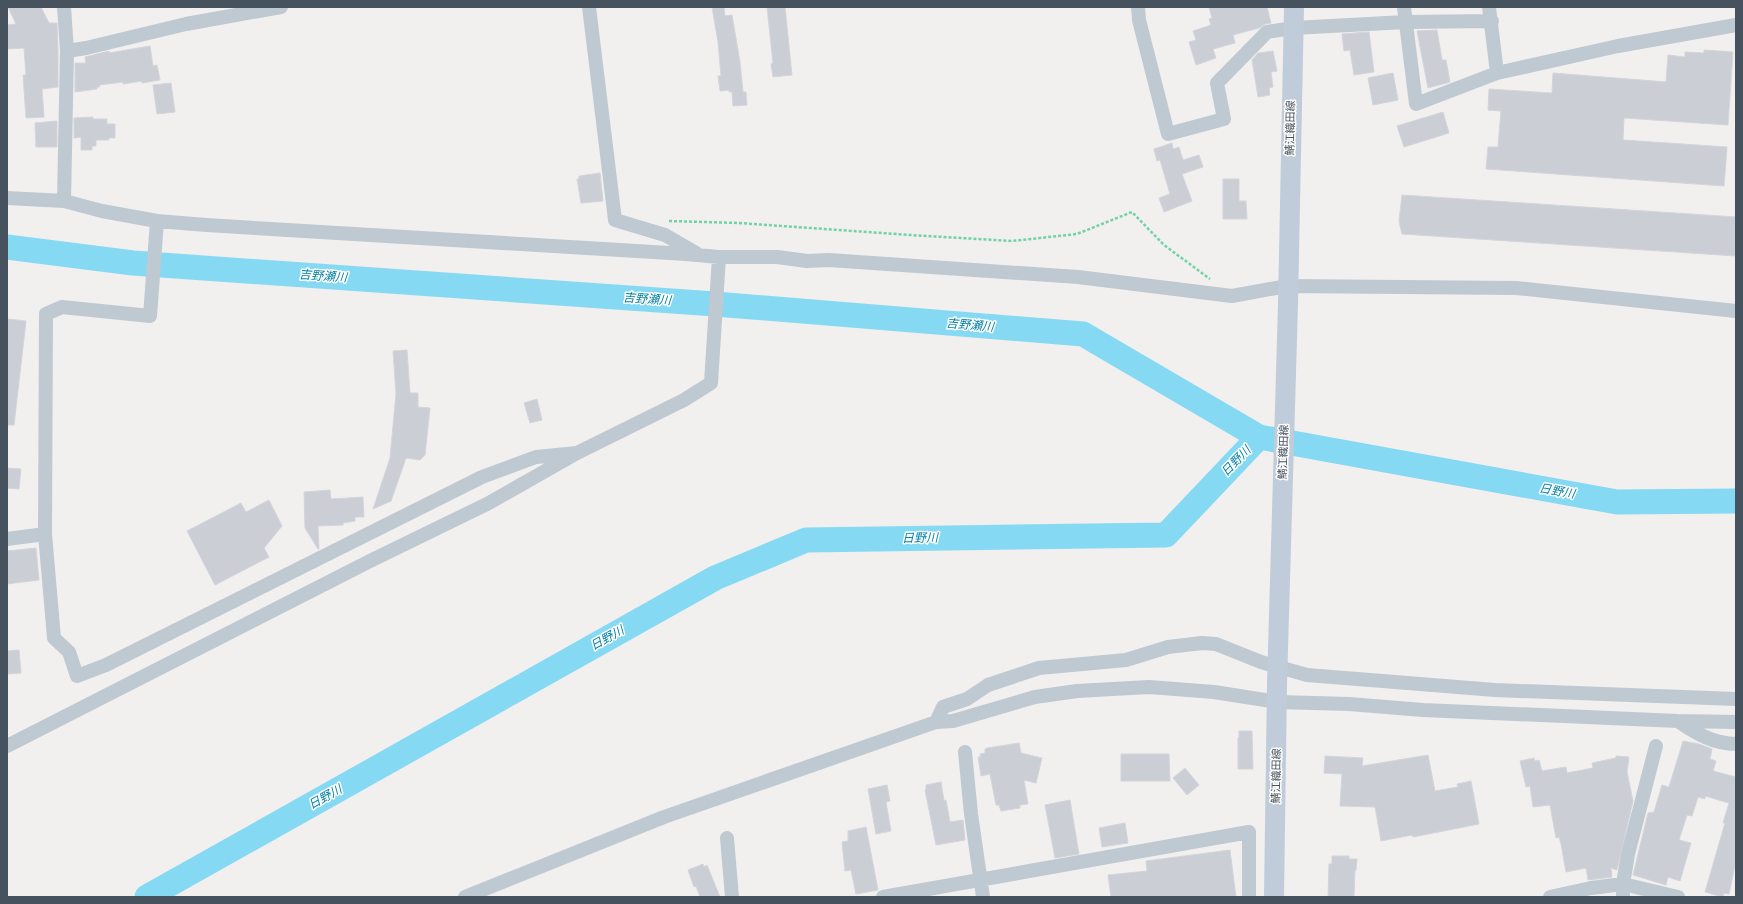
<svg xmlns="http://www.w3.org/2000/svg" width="1743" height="904" font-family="Inter,'Noto Sans JP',sans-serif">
	<rect width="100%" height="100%" fill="#f2efef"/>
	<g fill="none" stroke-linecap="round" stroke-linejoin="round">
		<path stroke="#85d9f2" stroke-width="25" d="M 7,247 L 133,263 L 715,304 L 1083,334 L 1259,437 L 1617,502 L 1736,501
			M 147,897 L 715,578 L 806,540 L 1166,535 L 1259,437"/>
	</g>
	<path fill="#cbced4" stroke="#d3d5db" d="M 8,7 L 41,7 L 49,23 L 57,23 L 58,51 L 58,87 L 42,89 L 44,117 L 26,118 L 23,75 L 26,75 L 24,48 L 7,49 L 7,25 L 16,24 Z
		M 712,7 L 724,7 L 725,16 L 732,15 L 740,62 L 743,92 L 746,92 L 747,105 L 733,106 L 732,92 L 729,92 L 729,90 L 720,91 L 718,76 L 721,76 L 718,42 Z
		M 767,7 L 785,7 L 792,75 L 773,77 L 771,64 L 773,63 Z
		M 1209,7 L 1267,7 L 1271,23 L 1265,24 L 1259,28 L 1233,35 L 1235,43 L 1213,49 L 1216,58 L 1196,65 L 1189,42 L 1196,40 L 1193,31 L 1211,25 L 1209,19 L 1212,18 Z
		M 1437,30 L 1442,60 L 1446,60 L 1450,82 L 1428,88 L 1417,31 Z
		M 1369,32 L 1374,72 L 1354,75 L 1350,50 L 1344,51 L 1342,34 Z
		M 150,46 L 153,66 L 157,65 L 160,80 L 142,83 L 142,81 L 123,84 L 123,82 L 99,85 L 100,87 L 97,87 L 97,89 L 75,92 L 75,63 L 86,63 L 85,57 L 109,51 L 109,53 Z
		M 1704,50 L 1733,52 L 1728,125 L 1624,118 L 1623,140 L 1727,147 L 1724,186 L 1486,169 L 1488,147 L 1498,147 L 1501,111 L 1488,110 L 1489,89 L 1552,93 L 1553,73 L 1666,82 L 1668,55 L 1685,57 L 1685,52 L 1704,53 Z
		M 1273,51 L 1277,71 L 1271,72 L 1273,87 L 1269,88 L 1270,95 L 1258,97 L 1252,60 L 1258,53 Z
		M 1393,73 L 1398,100 L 1373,105 L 1368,78 Z
		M 171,83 L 175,112 L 157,114 L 153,85 Z
		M 1443,112 L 1449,133 L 1404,147 L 1397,126 Z
		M 93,117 L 93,119 L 107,119 L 107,124 L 115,124 L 115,138 L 109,138 L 109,140 L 96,140 L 96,146 L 92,146 L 92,150 L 81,150 L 81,137 L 74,138 L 74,118 Z
		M 57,121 L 57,147 L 36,147 L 35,123 Z
		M 1172,143 L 1173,149 L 1179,147 L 1183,160 L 1199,155 L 1203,167 L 1182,174 L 1192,201 L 1164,212 L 1159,198 L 1170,194 L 1160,160 L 1157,161 L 1154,149 Z
		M 600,173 L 603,201 L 581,203 L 577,179 L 579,179 L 579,176 Z
		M 1223,179 L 1239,179 L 1239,201 L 1246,201 L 1247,219 L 1223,219 Z
		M 1402,195 L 1736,217 L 1736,256 L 1402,234 L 1399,221 Z
		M 7,319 L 26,321 L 14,425 L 7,425 Z
		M 407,350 L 410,393 L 418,393 L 418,407 L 430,408 L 425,455 L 420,460 L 406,458 L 391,501 L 373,509 L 390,458 L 396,394 L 393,351 Z
		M 537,399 L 542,420 L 530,423 L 524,403 Z
		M 7,468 L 21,469 L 19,489 L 7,488 Z
		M 330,490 L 331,499 L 363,497 L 364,517 L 355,517 L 355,521 L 343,523 L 343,525 L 318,526 L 319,549 L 318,549 L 305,528 L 304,492 Z
		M 269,500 L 282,526 L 264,548 L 269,557 L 215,585 L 187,531 L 241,503 L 246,512 Z
		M 36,548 L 39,580 L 7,584 L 7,551 Z
		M 19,650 L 21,673 L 7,674 L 7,651 Z
		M 1239,731 L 1252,731 L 1253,769 L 1238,769 L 1238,738 L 1239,738 Z
		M 1683,741 L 1699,744 L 1712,749 L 1710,759 L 1716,761 L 1713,771 L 1736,777 L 1736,861 L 1729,894 L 1724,893 L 1723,897 L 1705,892 L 1725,823 L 1723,823 L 1729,803 L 1705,796 L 1705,799 L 1698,797 L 1692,816 L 1687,815 L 1679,840 L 1691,843 L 1680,881 L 1668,877 L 1666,885 L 1633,875 L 1648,813 L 1654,812 L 1662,785 L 1669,787 Z
		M 1019,743 L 1021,753 L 1042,758 L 1036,783 L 1024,780 L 1028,804 L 1020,805 L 1020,808 L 1001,811 L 999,805 L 996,805 L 990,774 L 981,776 L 978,757 L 981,757 L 980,754 L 985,753 L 985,749 L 987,748 Z
		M 1121,754 L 1169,754 L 1170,781 L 1121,781 Z
		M 1428,755 L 1435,791 L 1458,787 L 1457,784 L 1471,781 L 1479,824 L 1413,837 L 1412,835 L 1381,841 L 1375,807 L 1340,806 L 1342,774 L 1324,773 L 1325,756 L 1363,758 L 1362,766 Z
		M 1616,756 L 1629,757 L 1627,772 L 1633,801 L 1617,870 L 1611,868 L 1612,877 L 1588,880 L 1586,868 L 1566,872 L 1561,844 L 1559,837 L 1556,838 L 1550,805 L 1533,807 L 1530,786 L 1526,787 L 1520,761 L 1534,758 L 1535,761 L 1539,760 L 1542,771 L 1566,767 L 1567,773 L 1593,768 L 1592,763 L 1616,758 Z
		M 1185,768 L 1199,785 L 1187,795 L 1173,778 Z
		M 941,782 L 944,801 L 946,800 L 950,822 L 963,820 L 965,840 L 936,845 L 925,790 L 926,789 L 926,785 Z
		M 887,785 L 890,801 L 886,802 L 891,831 L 876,834 L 868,789 Z
		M 1070,800 L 1079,854 L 1055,858 L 1045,805 Z
		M 1125,823 L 1128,843 L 1102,847 L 1099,828 Z
		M 866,827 L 878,890 L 856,894 L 851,870 L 845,871 L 842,842 L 848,841 L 848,831 Z
		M 1230,850 L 1236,897 L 1111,897 L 1108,875 L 1147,871 L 1146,861 Z
		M 1332,856 L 1349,856 L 1349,859 L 1357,859 L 1356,870 L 1355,870 L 1354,897 L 1328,897 L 1329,864 L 1332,864 Z
		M 703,864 L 704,867 L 707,865 L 720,897 L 700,897 L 696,886 L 694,887 L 688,870 Z"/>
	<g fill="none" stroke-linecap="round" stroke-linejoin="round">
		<path stroke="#70d3a4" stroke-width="2.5" stroke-dasharray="3 2" stroke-linecap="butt" d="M 669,221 L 739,223 L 910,235 L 1012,241 L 1077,234 L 1132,212 L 1164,245 L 1210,279"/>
		<path stroke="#bfc9d2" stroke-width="14" d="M 64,7 L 67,51 L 64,201
			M 589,7 L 615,220 L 665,235 L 696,253
			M 1138,7 L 1139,20 L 1168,134 L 1224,119 L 1217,83 L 1267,32 L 1293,28 L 1406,22 L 1492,21
			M 1404,7 L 1416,104 L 1497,73 L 1618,46 L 1736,25
			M 1489,7 L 1497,73
			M 67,51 L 86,48 L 186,24 L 281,7
			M 7,198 L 64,201 L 102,211 L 157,221 L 206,225 L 686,254 L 719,257 L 777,257 L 807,261 L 829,260 L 1078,277 L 1232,296 L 1287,286 L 1516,288 L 1736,311
			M 157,221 L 150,316 L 62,307 L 46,314 L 45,534 L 54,638 L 69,652 L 77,676 L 106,665 L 482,477 L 536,457 L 577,453
			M 7,539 L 45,534
			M 1678,721 C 1695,733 1714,744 1736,744
			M 936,722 L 943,707 L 967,699 L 988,685 L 1039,668 L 1126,660 L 1168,647 L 1202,643 L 1216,644 L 1261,662 L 1307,675 L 1495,690 L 1736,699
			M 7,746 L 370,561 L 487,504 L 577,453 L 684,400 L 711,383 L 719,257
			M 965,752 L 971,814 L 983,897
			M 727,838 L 732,897
			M 465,897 L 664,817 L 936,722 L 953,721 L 1035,697 L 1077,691 L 1149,687 L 1214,692 L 1278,702 L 1349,704 L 1423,710 L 1678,721 L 1736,722
			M 883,897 L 1249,832 L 1249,897
			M 1550,897 L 1591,888 L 1623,884 L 1678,897
			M 1623,897 L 1623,884 L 1628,854 L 1656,746"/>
		<path stroke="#c0ccd9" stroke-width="20" d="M 1288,304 L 1294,7
			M 1274,897 L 1277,684"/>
		<path stroke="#c0ccd9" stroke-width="20" d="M 1277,684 L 1288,304"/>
	</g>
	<g text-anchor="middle" stroke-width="3" stroke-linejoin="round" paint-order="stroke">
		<g font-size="11" fill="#46525e" stroke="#fff">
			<text transform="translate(1290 128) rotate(-89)" y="4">鯖江織田線</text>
			<text transform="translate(1283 452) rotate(-88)" y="4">鯖江織田線</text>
			<text transform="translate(1276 776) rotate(-89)" y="4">鯖江織田線</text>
		</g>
		<g font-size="12" font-style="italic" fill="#0480a4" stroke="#fff">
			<text transform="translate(323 276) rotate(4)" y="4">吉野瀬川</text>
			<text transform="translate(647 299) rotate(4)" y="4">吉野瀬川</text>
			<text transform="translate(970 325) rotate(5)" y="4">吉野瀬川</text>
			<text transform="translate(1236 461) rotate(-46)" y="4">日野川</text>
			<text transform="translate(1557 491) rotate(10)" y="4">日野川</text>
			<text transform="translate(920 538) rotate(-1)" y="4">日野川</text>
			<text transform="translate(607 638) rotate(-29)" y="4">日野川</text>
			<text transform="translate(325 797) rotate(-29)" y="4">日野川</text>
		</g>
	</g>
	<rect width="1743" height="904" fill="none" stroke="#46525e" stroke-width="16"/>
</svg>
